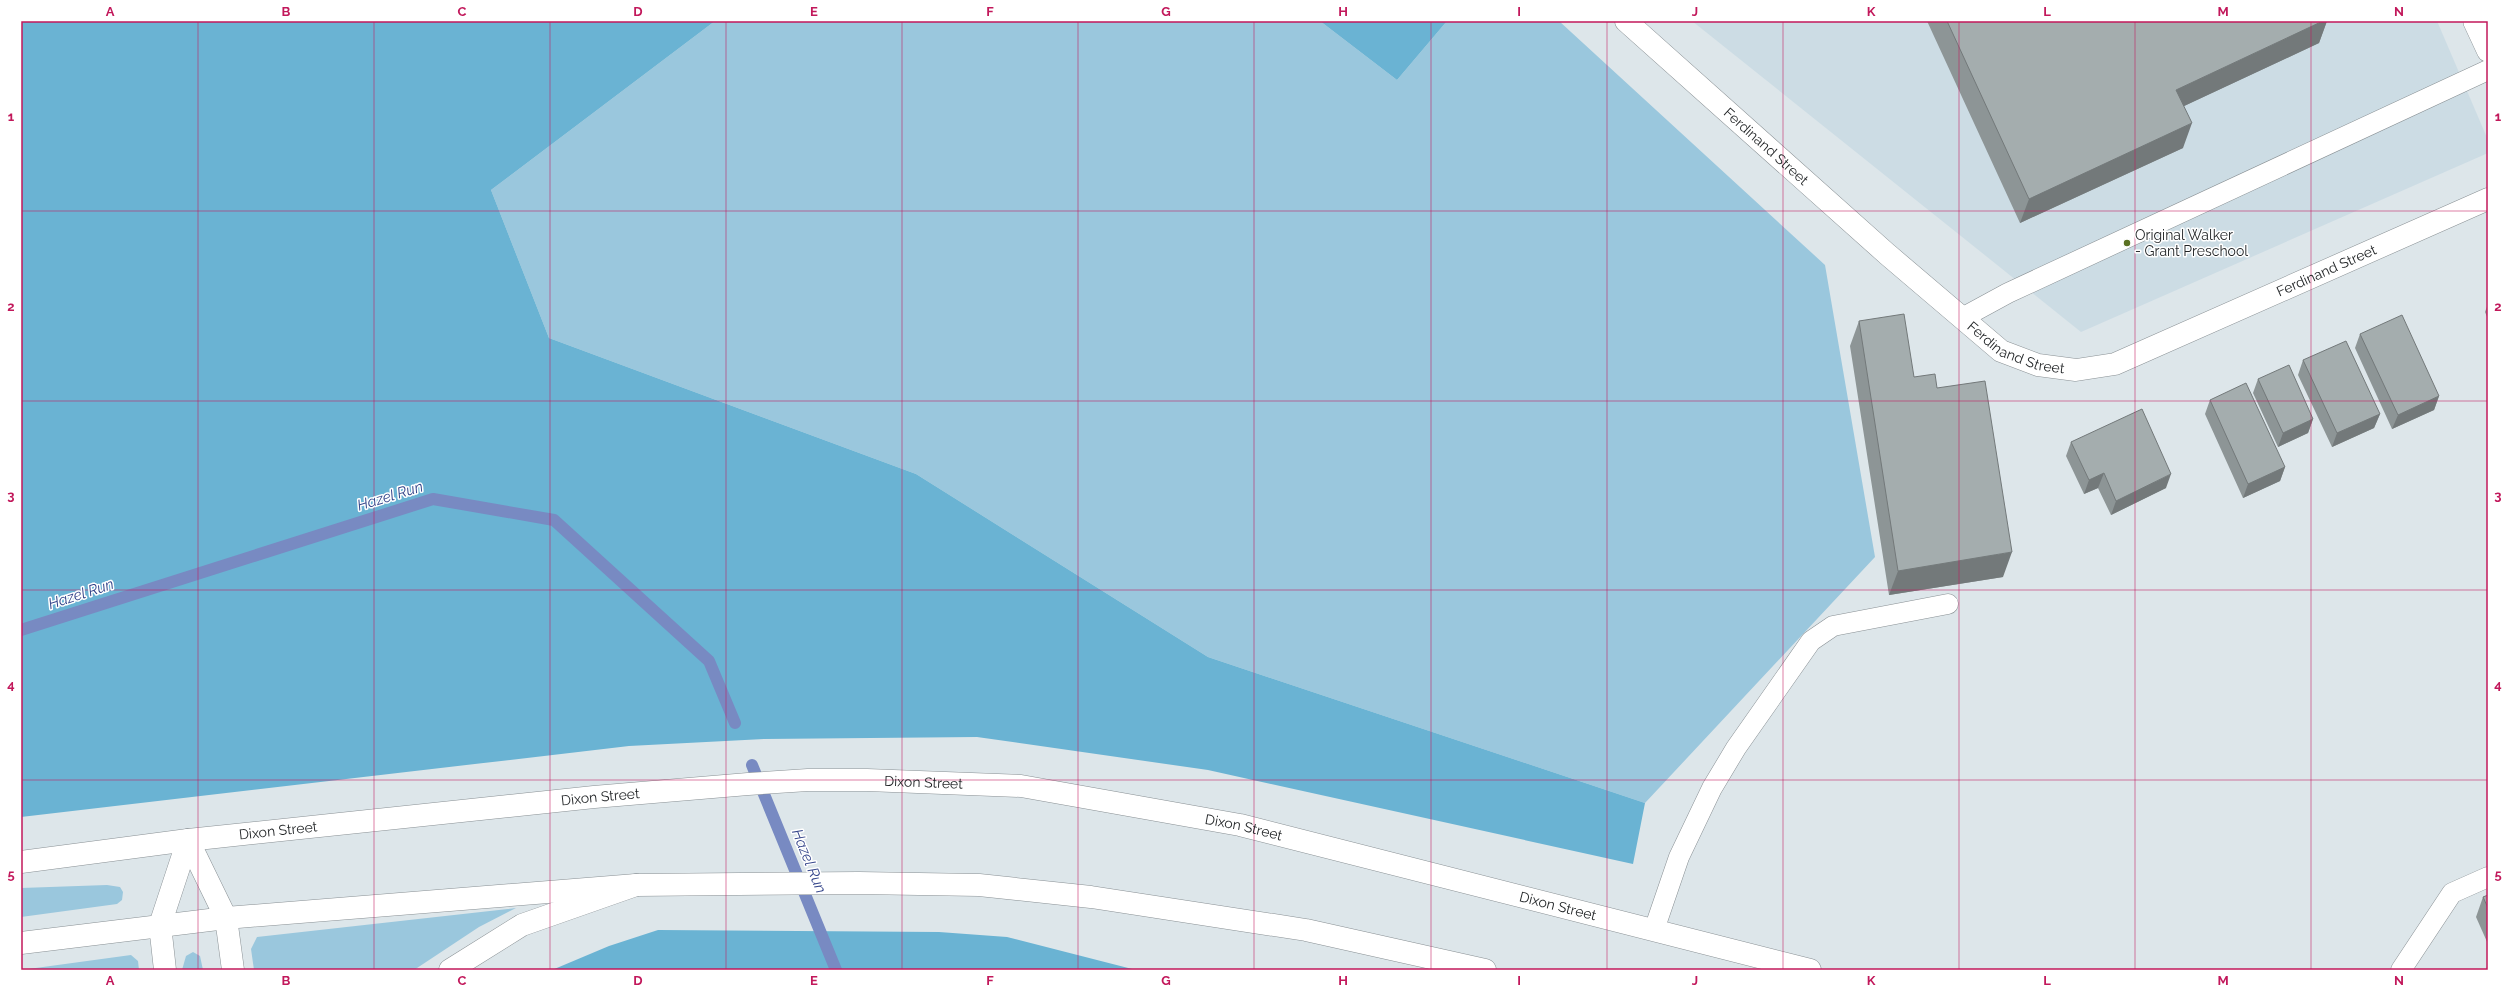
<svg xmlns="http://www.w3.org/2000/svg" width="2509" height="991" font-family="Raleway,sans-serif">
	<rect width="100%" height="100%" fill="#dde6ea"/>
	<path fill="#ccdce4" d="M 1692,21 L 2437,21 L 2488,140 L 2488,153 L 2081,332 Z"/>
	<path fill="#9ac7dd" d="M 715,21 L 1320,21 L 1397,80 L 1447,21 L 1559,21 L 1825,265 L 1875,557 L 1645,803 L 1208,657 L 916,474 L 549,338 L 491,190 Z
		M 107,885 L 120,887 L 123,892 L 122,900 L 117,904 L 21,917 L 21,888 Z
		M 516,908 L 479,927 L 414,970 L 254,970 L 251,949 L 257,937 Z
		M 193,952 L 200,956 L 203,970 L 182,970 L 186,956 Z
		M 131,955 L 138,961 L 139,970 L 21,970 Z"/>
	<path fill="#6ab3d3" d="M 21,21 L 715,21 L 491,190 L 549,338 L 916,474 L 1208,657 L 1645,803 L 1633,864 L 1208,770 L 977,737 L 764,739 L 629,746 L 21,817 Z
		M 1320,21 L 1447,21 L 1397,80 Z
		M 658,930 L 939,932 L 1007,937 L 1136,970 L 552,970 L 609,946 Z"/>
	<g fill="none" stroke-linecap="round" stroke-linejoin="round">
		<path stroke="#788ac2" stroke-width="12" d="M 21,630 L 433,499 L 554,520 L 709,661 L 735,723
			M 752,765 L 836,970"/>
		<g stroke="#899094" stroke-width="21">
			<path id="lane" d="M 1962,318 L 2008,293 L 2488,70
				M 1654,930 L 1679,857 L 1712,788 L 1736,748 L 1811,641 L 1833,626 L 1948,604
				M 2401,970 L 2452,893 L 2488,877"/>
		</g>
		<g stroke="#899094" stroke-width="23">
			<g id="street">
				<path id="s1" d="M 1626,21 L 1887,254 L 2001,351 L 2038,365 L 2076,370 L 2115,364 L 2488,199"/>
				<path d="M 2474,21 L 2488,51"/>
			</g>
		</g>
		<g stroke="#899094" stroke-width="23">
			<g id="primary">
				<path id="s2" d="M 21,862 L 188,840 L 594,797 L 748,784 L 808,780 L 867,780 L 1021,786 L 1240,825 L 1810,970"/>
				<path d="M 21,943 L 226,918 L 636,885 L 859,883 L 979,885 L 1091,897 L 1306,930 L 1485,970"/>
			</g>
		</g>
		<g stroke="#899094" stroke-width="23">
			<path id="highway" d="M 188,840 L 226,918 L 233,970
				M 165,970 L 160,925 L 188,840
				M 450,970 L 522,925 L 636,885"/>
		</g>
		<use href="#lane" stroke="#fff" stroke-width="20"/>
		<use href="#street" stroke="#fff" stroke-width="22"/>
		<use href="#primary" stroke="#fff" stroke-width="22"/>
		<use href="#highway" stroke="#fff" stroke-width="22"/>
	</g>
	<path fill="#8d9596" d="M 1927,21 L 2327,21 L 2319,43 L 2184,106 L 2183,148 L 2020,223 Z
		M 2488,304 L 2488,319 L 2485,312 Z
		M 1859,321 L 1914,377 L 1937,388 L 2003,577 L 1889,595 L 1850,346 Z
		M 2360,334 L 2439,396 L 2434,410 L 2392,429 L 2355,348 Z
		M 2303,360 L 2380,414 L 2374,428 L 2332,447 L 2298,375 Z
		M 2258,379 L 2313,419 L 2308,433 L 2278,447 L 2253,393 Z
		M 2210,400 L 2285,467 L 2280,481 L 2243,498 L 2205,414 Z
		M 2071,442 L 2166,488 L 2111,515 L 2098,488 L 2084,494 L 2066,456 Z
		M 2488,895 L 2488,944 L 2476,917 L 2483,897 Z
		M 2488,963 L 2488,970 L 2486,970 Z"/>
	<path fill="#73797a" d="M 2323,21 L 2327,21 L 2319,43 L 2167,114 L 2176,90 Z
		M 2192,123 L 2183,148 L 2020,223 L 2029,199 Z
		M 2439,396 L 2434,410 L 2392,429 L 2398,415 Z
		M 2380,414 L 2374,428 L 2332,447 L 2337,433 Z
		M 2313,419 L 2308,433 L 2278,447 L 2283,433 Z
		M 2285,467 L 2280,481 L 2243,498 L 2248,484 Z
		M 2104,473 L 2098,488 L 2084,494 L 2089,480 Z
		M 2171,474 L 2166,488 L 2111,515 L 2116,501 Z
		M 2012,552 L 2003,577 L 1889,595 L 1898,571 Z"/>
	<path fill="#a4adae" stroke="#73797a" d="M 1947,21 L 2323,21 L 2176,90 L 2192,123 L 2029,199 Z
		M 1904,314 L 1914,377 L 1935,374 L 1937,388 L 1985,381 L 2012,552 L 1898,571 L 1859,321 Z
		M 2402,315 L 2439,396 L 2398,415 L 2360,334 Z
		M 2346,341 L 2380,414 L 2337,433 L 2303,360 Z
		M 2289,365 L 2313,419 L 2283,433 L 2258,379 Z
		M 2246,383 L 2285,467 L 2248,484 L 2210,400 Z
		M 2142,409 L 2171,474 L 2116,501 L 2104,473 L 2089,480 L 2071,442 Z
		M 2488,895 L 2488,908 L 2483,897 Z"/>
	<path fill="none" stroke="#c2185b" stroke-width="1" stroke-opacity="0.55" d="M 198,21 L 198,970M 374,21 L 374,970M 550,21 L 550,970M 726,21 L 726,970M 902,21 L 902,970M 1078,21 L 1078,970M 1254,21 L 1254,970M 1431,21 L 1431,970M 1607,21 L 1607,970M 1783,21 L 1783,970M 1959,21 L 1959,970M 2135,21 L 2135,970M 2311,21 L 2311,970M 21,211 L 2488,211M 21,401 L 2488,401M 21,590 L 2488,590M 21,780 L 2488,780"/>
	<circle fill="#5a7122" stroke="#fff" stroke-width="1.5" cx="2127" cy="243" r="4"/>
	<g text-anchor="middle" stroke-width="3" stroke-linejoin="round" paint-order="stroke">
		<g font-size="14" fill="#1f2224" stroke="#fff">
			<text dy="5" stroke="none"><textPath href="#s1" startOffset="188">Ferdinand Street</textPath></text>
			<text dy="5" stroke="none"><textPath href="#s1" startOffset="848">Ferdinand Street</textPath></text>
			<text dy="5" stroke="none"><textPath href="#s1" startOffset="512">Ferdinand Street</textPath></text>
			<text dy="5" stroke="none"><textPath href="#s2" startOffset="907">Dixon Street</textPath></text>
			<text dy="5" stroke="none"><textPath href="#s2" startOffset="583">Dixon Street</textPath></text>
			<text dy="5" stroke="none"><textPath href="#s2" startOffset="1231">Dixon Street</textPath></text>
			<text dy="5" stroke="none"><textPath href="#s2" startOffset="259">Dixon Street</textPath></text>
			<text dy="5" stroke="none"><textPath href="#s2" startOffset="1555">Dixon Street</textPath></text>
		</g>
		<g font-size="14" fill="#1f2224" stroke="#fff" text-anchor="start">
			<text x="2135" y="240">Original Walker<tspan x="2135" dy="16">- Grant Preschool</tspan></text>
		</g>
		<g font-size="15" font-style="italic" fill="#35468b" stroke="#fff">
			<text transform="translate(390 496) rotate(-17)" y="5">Hazel Run</text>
			<text transform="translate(81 594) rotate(-18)" y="5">Hazel Run</text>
			<text transform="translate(809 861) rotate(68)" y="5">Hazel Run</text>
		</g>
	</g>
	<rect width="2509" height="991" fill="none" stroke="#ffffff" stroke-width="44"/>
	<rect x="22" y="22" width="2465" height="947" fill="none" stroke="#c2185b" stroke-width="1.5"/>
	<g font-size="13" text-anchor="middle" font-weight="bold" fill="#c2185b">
		<text x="110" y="16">A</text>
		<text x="286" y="16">B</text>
		<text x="462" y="16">C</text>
		<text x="638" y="16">D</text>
		<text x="814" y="16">E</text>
		<text x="990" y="16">F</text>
		<text x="1166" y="16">G</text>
		<text x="1343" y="16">H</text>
		<text x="1519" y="16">I</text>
		<text x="1695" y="16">J</text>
		<text x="1871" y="16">K</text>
		<text x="2047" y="16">L</text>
		<text x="2223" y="16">M</text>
		<text x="2399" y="16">N</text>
		<text x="11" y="121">1</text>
		<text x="2498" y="121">1</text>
		<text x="11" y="311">2</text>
		<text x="2498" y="311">2</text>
		<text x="11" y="500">3</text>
		<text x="2498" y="500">3</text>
		<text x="11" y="689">4</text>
		<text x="2498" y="689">4</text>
		<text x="11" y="879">5</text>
		<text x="2498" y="879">5</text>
		<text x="110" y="985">A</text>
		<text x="286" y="985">B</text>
		<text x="462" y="985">C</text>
		<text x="638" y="985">D</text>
		<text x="814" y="985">E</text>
		<text x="990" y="985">F</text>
		<text x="1166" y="985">G</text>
		<text x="1343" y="985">H</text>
		<text x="1519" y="985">I</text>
		<text x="1695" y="985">J</text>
		<text x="1871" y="985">K</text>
		<text x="2047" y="985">L</text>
		<text x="2223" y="985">M</text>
		<text x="2399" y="985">N</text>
	</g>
</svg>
